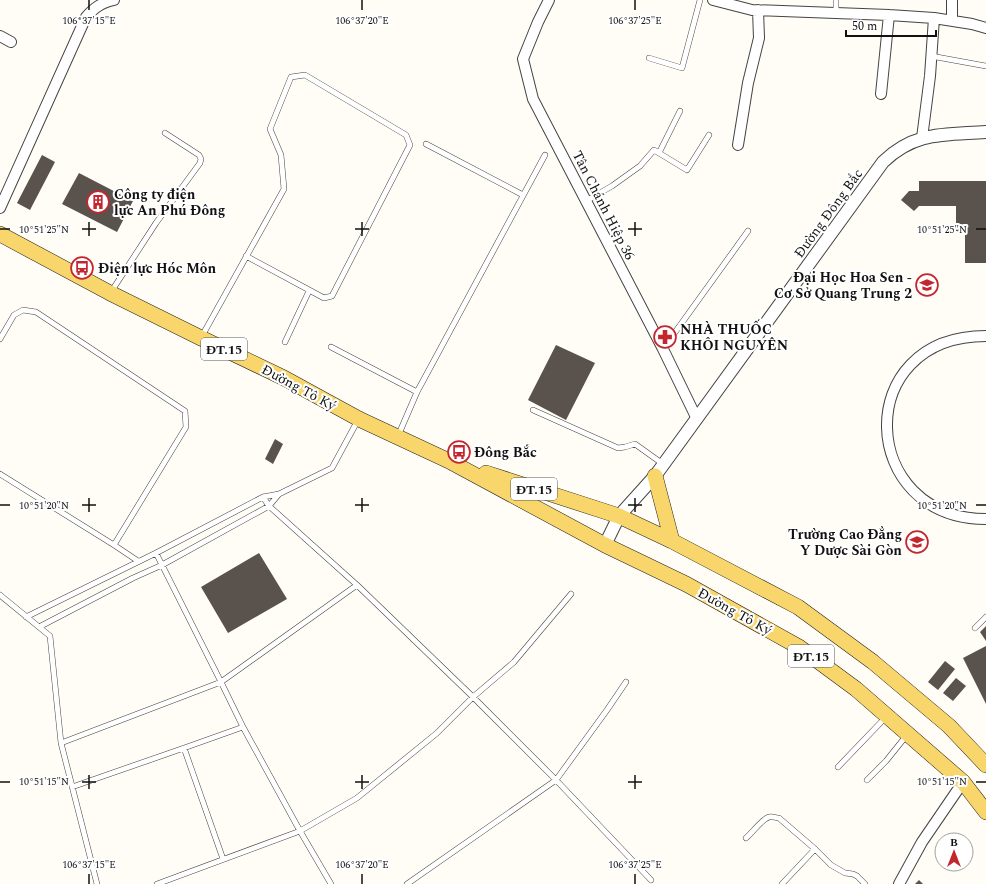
<svg xmlns="http://www.w3.org/2000/svg" width="986" height="884" font-family="Spectral,serif">
	<rect width="100%" height="100%" fill="#fffdf5"/>
	<path fill="#5a524d" d="M 42,155 L 55,162 L 30,210 L 17,203 Z
		M 79,173 L 133,201 L 117,232 L 62,204 Z
		M 919,181 L 986,181 L 986,263 L 965,263 L 965,232 L 956,231 L 956,206 L 919,206 L 914,211 L 901,200 L 909,191 L 919,191 Z
		M 556,345 L 595,363 L 566,420 L 528,400 Z
		M 275,439 L 283,444 L 273,464 L 265,459 Z
		M 259,553 L 287,599 L 228,633 L 201,587 Z
		M 986,626 L 986,641 L 980,632 Z
		M 986,646 L 986,704 L 963,658 Z
		M 945,661 L 955,669 L 938,690 L 928,682 Z
		M 956,678 L 966,686 L 953,701 L 943,693 Z
		M 919,880 L 923,884 L 915,884 Z"/>
	<g fill="none" stroke-linecap="round" stroke-linejoin="round">
		<g stroke="#444" stroke-width="6">
			<path id="service" d="M 836,0 L 836,13
				M 931,56 L 986,66
				M 649,58 L 682,68 L 700,0
				M 426,144 L 523,195
				M 659,153 L 680,111
				M 586,201 L 612,186 L 640,166 L 654,150 L 687,170 L 709,135
				M 111,292 L 156,223 L 200,163 L 201,159 L 199,155 L 165,133
				M 202,336 L 284,189 L 281,155 L 270,129 L 291,77 L 305,75 L 406,135 L 410,145 L 332,296 L 324,298 L 246,256
				M 0,339 L 14,315 L 23,310 L 36,312 L 185,411 L 186,427 L 114,545 L 138,561
				M 285,342 L 309,291
				M 331,347 L 417,392 L 398,436
				M 663,349 L 748,231
				M 417,392 L 545,155
				M 533,410 L 618,448 L 625,447 L 635,444 L 663,464
				M 0,474 L 114,545
				M 263,497 L 269,506 L 357,585
				M 156,553 L 221,682 L 357,585 L 473,697 L 556,780 L 407,884
				M 0,595 L 50,636 L 61,743 L 97,884
				M 26,617 L 156,553 L 263,497 L 279,494 L 332,468 L 358,420
				M 39,627 L 133,578 L 162,565 L 269,506 L 279,494
				M 975,628 L 986,617
				M 626,682 L 607,710 L 556,780 L 651,880
				M 61,743 L 221,682 L 243,727
				M 184,748 L 223,859
				M 838,767 L 886,717
				M 867,780 L 886,761 L 907,735
				M 72,787 L 184,748 L 243,727 L 300,831 L 331,884
				M 746,838 C 752,833 762,819 769,817 C 772,816 776,818 779,818 L 815,849 L 782,884
				M 815,849 L 831,865 L 845,873 L 853,874 L 857,876 L 865,884
				M 157,884 L 300,831 L 357,798 L 437,733 L 473,697 L 514,662 L 571,594"/>
		</g>
		<g stroke="#444" stroke-width="12">
			<path id="minor" d="M 549,0 L 538,22 L 523,59 L 533,99 L 663,349 L 697,419
				M 713,0 L 752,10 L 889,15 L 934,18 L 972,24 L 986,28
				M 952,0 L 952,21
				M 0,36 L 11,42
				M 881,94 L 889,15
				M 922,138 L 930,76 L 934,18
				M 738,145 L 748,83 L 759,38 L 758,10
				M 0,208 L 86,17 C 95,7 101,3 114,0
				M 986,336 C 850,336 858,519 986,519
				M 899,884 L 922,842 L 963,782"/>
		</g>
		<g stroke="#444" stroke-width="14">
			<path id="tertiary" d="M 605,545 L 619,516 L 655,476 L 883,162 C 915,131 945,135 986,132"/>
		</g>
		<g stroke="#222" stroke-width="16">
			<path id="primary" d="M 0,234 L 110,293 L 201,338 L 284,378 L 359,419 L 449,461 L 605,545 L 686,584 L 799,647 L 856,689 L 963,782 L 986,812
				M 486,473 L 619,516 L 672,541 L 798,607 L 873,662 L 949,726 L 986,765
				M 655,476 L 672,541"/>
		</g>
		<use href="#service" stroke="#fff" stroke-width="5"/>
		<use href="#minor" stroke="#fff" stroke-width="10"/>
		<use href="#tertiary" stroke="#fff" stroke-width="12"/>
		<use href="#primary" stroke="#f9d66b" stroke-width="15"/>
	</g>
	<path fill="none" stroke="#111" stroke-width="1.5" d="M 89,0 L 89,10M 362,0 L 362,10M 635,0 L 635,10M 89,222 L 89,236M 362,222 L 362,236M 635,222 L 635,236M 0,229 L 10,229M 82,229 L 96,229M 355,229 L 369,229M 628,229 L 642,229M 976,229 L 986,229M 89,498 L 89,512M 362,498 L 362,512M 635,498 L 635,512M 0,505 L 10,505M 82,505 L 96,505M 355,505 L 369,505M 628,505 L 642,505M 976,505 L 986,505M 89,775 L 89,789M 362,775 L 362,789M 635,775 L 635,789M 0,782 L 10,782M 82,782 L 96,782M 355,782 L 369,782M 628,782 L 642,782M 976,782 L 986,782M 89,874 L 89,884M 362,874 L 362,884M 635,874 L 635,884"/>
	<defs>
		<g id="building-ring" transform="scale(1.15)"><circle r="9.5" fill="#fff" stroke="#c4262e" stroke-width="1.5"/><path d="M-4-6H4V6H1V3H-1V6H-4ZM-2.5-4.3h1.7v1.8h-1.7ZM.8-4.3h1.7v1.8H.8ZM-2.5-1h1.7V.8h-1.7ZM.8-1h1.7V.8H.8Z" fill="#c4262e"/></g>
		<g id="bus-ring" transform="scale(1.15)"><circle r="9.5" fill="#fff" stroke="#c4262e" stroke-width="1.5"/><path d="M-5-6H5V4H4V6H2V4H-2V6H-4V4H-5ZM-3.5-4V0h7V-4ZM-3.5 1.2v1.5H-2V1.2ZM2 1.2v1.5H3.5V1.2Z" fill="#c4262e"/></g>
		<g id="university-ring" transform="scale(1.15)"><circle r="9.5" fill="#fff" stroke="#c4262e" stroke-width="1.5"/><path d="M0-5L7-2L0 1L-7-2ZM-4 1L0 2.5L4 1V4Q0 6-4 4Z" fill="#c4262e"/></g>
		<g id="pharmacy-ring" transform="scale(1.15)"><circle r="9.5" fill="#fff" stroke="#c4262e" stroke-width="1.5"/><path d="M-2-6h4v4h4v4h-4v4h-4v-4h-4v-4h4Z" fill="#c4262e"/></g>
	</defs>
	<g fill-rule="evenodd">
		<use href="#building-ring" x="98" y="202"/>
		<use href="#bus-ring" x="82" y="268"/>
		<use href="#university-ring" x="927" y="285"/>
		<use href="#pharmacy-ring" x="665" y="337"/>
		<use href="#bus-ring" x="459" y="452"/>
		<use href="#university-ring" x="917" y="542"/>
	</g>
	<g text-anchor="middle" stroke-width="4" stroke-linejoin="round" paint-order="stroke">
		<g fill="#fff" stroke="#585858" stroke-width="1">
			<rect x="201" y="338" width="46" height="22" rx="3"/>
			<rect x="511" y="478" width="46" height="22" rx="3"/>
			<rect x="788" y="645" width="46" height="22" rx="3"/>
		</g>
		<g font-size="13" font-weight="bold" fill="#111">
			<text x="224" y="354">ĐT.15</text>
			<text x="534" y="494">ĐT.15</text>
			<text x="811" y="661">ĐT.15</text>
		</g>
		<g font-size="14" font-weight="bold" fill="#111" stroke="#fff" text-anchor="start">
			<text x="114" y="199">Công ty điện<tspan x="114" dy="16">lực An Phú Đông</tspan></text>
			<text x="98" y="273">Điện lực Hóc Môn</text>
			<text x="912" y="282" text-anchor="end">Đại Học Hoa Sen -<tspan x="912" dy="16">Cơ Sở Quang Trung 2</tspan></text>
			<text x="680" y="334">NHÀ THUỐC<tspan x="680" dy="16">KHÔI NGUYÊN</tspan></text>
			<text x="474" y="457">Đông Bắc</text>
			<text x="902" y="539" text-anchor="end">Trường Cao Đẳng<tspan x="902" dy="16">Y Dược Sài Gòn</tspan></text>
		</g>
		<g font-size="14" fill="#111" stroke="#fff">
			<text transform="translate(604 205) rotate(63)" y="5">Tân Chánh Hiệp 36</text>
			<text transform="translate(828 213) rotate(-54)" y="5">Đường Đông Bắc</text>
			<text transform="translate(299 387) rotate(28)" y="5">Đường Tô Ký</text>
			<text transform="translate(735 611) rotate(29)" y="5">Đường Tô Ký</text>
		</g>
	</g>
	<g font-size="10" text-anchor="middle" fill="#111" stroke="#fff" stroke-width="4" stroke-linejoin="round" paint-order="stroke">
		<text x="89" y="24">106°37'15"E</text>
		<text x="362" y="24">106°37'20"E</text>
		<text x="635" y="24">106°37'25"E</text>
		<text x="44" y="233">10°51'25"N</text>
		<text x="942" y="233">10°51'25"N</text>
		<text x="44" y="509">10°51'20"N</text>
		<text x="942" y="509">10°51'20"N</text>
		<text x="44" y="785">10°51'15"N</text>
		<text x="942" y="785">10°51'15"N</text>
		<text x="89" y="868">106°37'15"E</text>
		<text x="362" y="868">106°37'20"E</text>
		<text x="635" y="868">106°37'25"E</text>
	</g>
	<g transform="translate(954 852)"><circle r="19" fill="#ffffff" stroke="#a0a0a0"/>
	<path d="M0-3L7 15L0 10L-7 15Z" fill="#c4262e"/>
	<text y="-6" font-size="11" font-weight="bold" text-anchor="middle" fill="#111111">B</text>
	</g>
	<path d="M846 30v6h90v-6" fill="none" stroke="#111111" stroke-width="2"/>
	<text x="852" y="30" font-size="12" fill="#111111" stroke="#ffffff" stroke-width="3" paint-order="stroke">50 m</text>
</svg>
